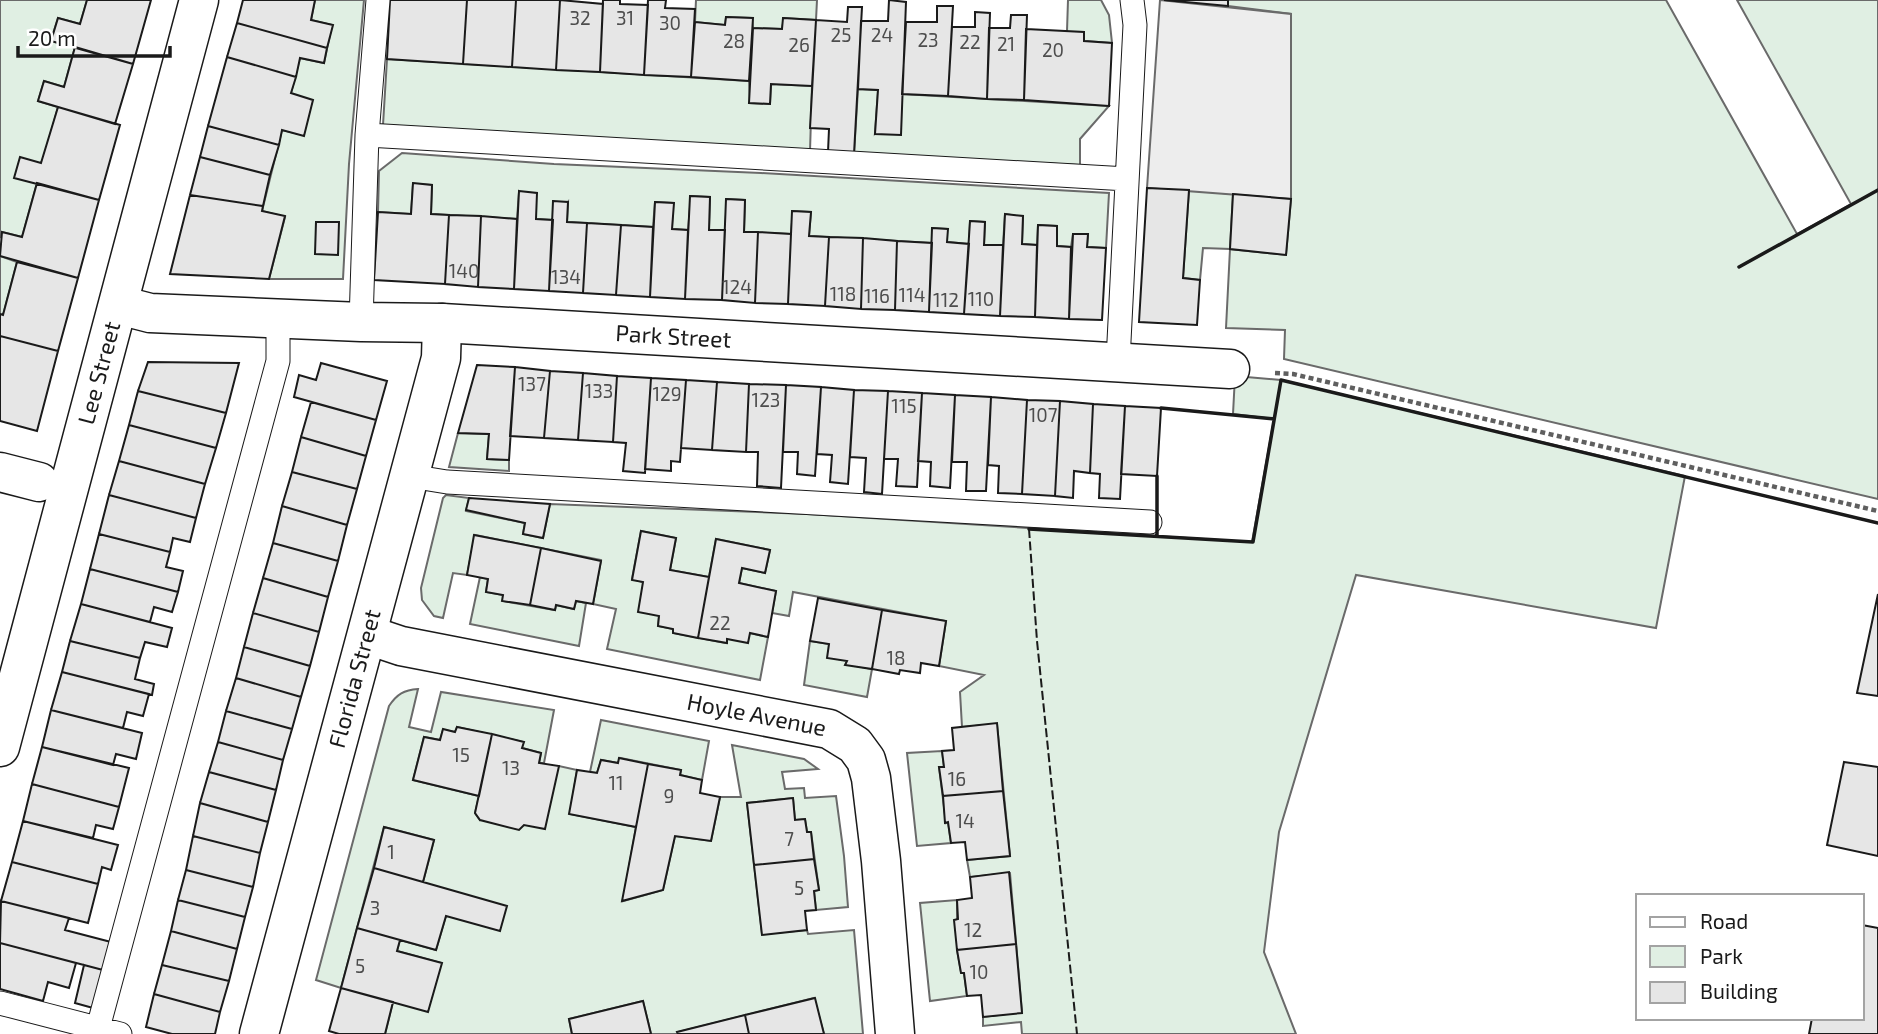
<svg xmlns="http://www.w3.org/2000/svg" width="1878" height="1034" font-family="'Exo 2',sans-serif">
	<rect width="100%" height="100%" fill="#fff"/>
	<path fill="#e0efe3" stroke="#6a6a6a" stroke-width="2" d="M 0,0 L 87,0 L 80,24 L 58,18 L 51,40 L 75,47 L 64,87 L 44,81 L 38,101 L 58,107 L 22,237 L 2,232 L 0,238 Z
		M 315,0 L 364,0 L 349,164 L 343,279 L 269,279 L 285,217 L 262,211 L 282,130 L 303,135 L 291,93 L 300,58 L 324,63 L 332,25 L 311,20 Z
		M 696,0 L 817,0 L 816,20 L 784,18 L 782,29 L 753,28 L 752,18 L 726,17 L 725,25 L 695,22 Z
		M 1068,0 L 1101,0 L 1109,15 L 1112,43 L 1084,41 L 1067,31 Z
		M 1228,0 L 1666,0 L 1797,234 L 1851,204 L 1737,0 L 1878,0 L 1878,499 L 1284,359 L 1285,330 L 1226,328 L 1230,249 L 1203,248 L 1200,280 L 1183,278 L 1189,190 L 1233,194 L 1230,249 L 1286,255 L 1291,199 L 1291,14 L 1228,6 Z
		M 387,59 L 749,81 L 750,103 L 770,104 L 771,84 L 812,86 L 810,151 L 383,125 Z
		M 858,89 L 878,90 L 875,133 L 902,94 L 1109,106 L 1080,139 L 1080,165 L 854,154 Z
		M 402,153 L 554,164 L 761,173 L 1109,193 L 1106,248 L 1087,247 L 1088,235 L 1073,234 L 1071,247 L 1057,246 L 1057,226 L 1038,225 L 1037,245 L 1022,244 L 1023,217 L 1005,214 L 1003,245 L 984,245 L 985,222 L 970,221 L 969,244 L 947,242 L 947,229 L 932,228 L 932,243 L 809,236 L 811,212 L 793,211 L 791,234 L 744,232 L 745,200 L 727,199 L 725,230 L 709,230 L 710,197 L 691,196 L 688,230 L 672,229 L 673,203 L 655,202 L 653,227 L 567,222 L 568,202 L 553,220 L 536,219 L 519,192 L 517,219 L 431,214 L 432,185 L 413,184 L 411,214 L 378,212 L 379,171 Z
		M 0,256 L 17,262 L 3,315 L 0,314 Z
		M 1235,376 L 1281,380 L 1685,476 L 1656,628 L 1356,575 L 1279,832 L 1264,952 L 1296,1034 L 1022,1034 L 1021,1022 L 983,1026 L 983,1017 L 1022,1012 L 1010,873 L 970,877 L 967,860 L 1010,856 L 997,724 L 962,727 L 960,692 L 984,675 L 939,666 L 946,621 L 793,592 L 789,616 L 772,613 L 776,591 L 739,583 L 742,568 L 765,573 L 770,550 L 716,539 L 709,577 L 670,570 L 676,538 L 641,531 L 632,579 L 643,582 L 659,616 L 658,626 L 673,629 L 673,633 L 726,643 L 727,639 L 750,633 L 768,637 L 760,680 L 607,649 L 616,609 L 593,604 L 601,560 L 475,535 L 467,575 L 453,573 L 443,618 L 434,616 L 422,600 L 421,588 L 443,498 L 446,495 L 469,498 L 466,511 L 525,523 L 523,534 L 543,538 L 550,504 L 807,514 L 1252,542 L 1274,419 L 1233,414 Z
		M 458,433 L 489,434 L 487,459 L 509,460 L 509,471 L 449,467 Z
		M 480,577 L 488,579 L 486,592 L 503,595 L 503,601 L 555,610 L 556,605 L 574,609 L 576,601 L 586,603 L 579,646 L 470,624 Z
		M 810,641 L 829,644 L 847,661 L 846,664 L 872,669 L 867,697 L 804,685 Z
		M 418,689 L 409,727 L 431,732 L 441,692 L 554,710 L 544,763 L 539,763 L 541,753 L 522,748 L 523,742 L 457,727 L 455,732 L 443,730 L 440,740 L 424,737 L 413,780 L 479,796 L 475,813 L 480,820 L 559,766 L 577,770 L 570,814 L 636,827 L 623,901 L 663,890 L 675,836 L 711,841 L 720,797 L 741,797 L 732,745 L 804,759 L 818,769 L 782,772 L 785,789 L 804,788 L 805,798 L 836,796 L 844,856 L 848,907 L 816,910 L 814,891 L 819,890 L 811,832 L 807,832 L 805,819 L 795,820 L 793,798 L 747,803 L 762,934 L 807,930 L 808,934 L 854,930 L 863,1034 L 824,1034 L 814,998 L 678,1032 L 678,1034 L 651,1034 L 643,1001 L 569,1019 L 572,1034 L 385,1034 L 393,1002 L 441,963 L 397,951 L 400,940 L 436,950 L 446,916 L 423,882 L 434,840 L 384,827 L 341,988 L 316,980 L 389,706 C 397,694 404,690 418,689 Z
		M 601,720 L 709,741 L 702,780 L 680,775 L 681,770 L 620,758 L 618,763 L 601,760 L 597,773 L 590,772 Z
		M 942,751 L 944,767 L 939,767 L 946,823 L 948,822 L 951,843 L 917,846 L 907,753 Z
		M 957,900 L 957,950 L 961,972 L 964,973 L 967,996 L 930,1001 L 920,903 Z"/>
	<path fill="#ededed" stroke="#6a6a6a" stroke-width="2" d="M 1160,0 L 1291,14 L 1291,199 L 1147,188 Z"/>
	<path fill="#e6e6e6" stroke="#1a1a1a" stroke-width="2" d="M 87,0 L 151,0 L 133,64 L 51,41 L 58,18 L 80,24 Z
		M 243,0 L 315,0 L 311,20 L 333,25 L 327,48 L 237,23 Z
		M 390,0 L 467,0 L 463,64 L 387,59 Z
		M 467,0 L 516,0 L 512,67 L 463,64 Z
		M 516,0 L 560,0 L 556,70 L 512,67 Z
		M 560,0 L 603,4 L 600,72 L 556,70 Z
		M 603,0 L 620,0 L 620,4 L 648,5 L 644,75 L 600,72 Z
		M 648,0 L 666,0 L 665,8 L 695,9 L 691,77 L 644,75 Z
		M 889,0 L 906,2 L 901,135 L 875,134 L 878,90 L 858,89 L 861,21 L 888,21 Z
		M 1164,0 L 1228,0 L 1228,6 Z
		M 937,6 L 953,6 L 948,96 L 902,94 L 906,22 L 937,22 Z
		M 848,7 L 862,7 L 854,154 L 828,152 L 829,129 L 810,128 L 816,20 L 847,22 Z
		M 975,12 L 990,13 L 987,99 L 948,96 L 952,27 L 975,27 Z
		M 1011,15 L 1027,15 L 1024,100 L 987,99 L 989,28 L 1010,28 Z
		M 726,17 L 753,18 L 749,81 L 691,77 L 695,22 L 725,25 Z
		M 783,18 L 816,20 L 812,86 L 771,84 L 770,104 L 749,103 L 753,28 L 782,29 Z
		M 237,23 L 327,48 L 324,63 L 300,58 L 296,77 L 227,57 Z
		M 1026,29 L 1084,32 L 1084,41 L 1112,43 L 1109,106 L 1024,100 Z
		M 75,47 L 133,64 L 115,124 L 38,101 L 44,81 L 64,87 Z
		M 227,57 L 296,77 L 291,93 L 313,100 L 304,136 L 282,130 L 279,145 L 208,126 Z
		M 58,107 L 120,125 L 99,200 L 14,178 L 20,157 L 41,163 Z
		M 208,126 L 279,145 L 270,175 L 200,157 Z
		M 200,157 L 270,175 L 263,206 L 190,195 Z
		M 37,183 L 99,200 L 78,278 L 0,256 L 2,232 L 22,237 Z
		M 413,183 L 432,185 L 431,214 L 449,215 L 445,284 L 374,280 L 378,212 L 411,214 Z
		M 1147,188 L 1189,190 L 1183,278 L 1200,280 L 1197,325 L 1139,322 Z
		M 519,191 L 537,193 L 536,219 L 553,220 L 549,291 L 514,289 Z
		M 1233,194 L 1291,199 L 1286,255 L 1230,249 Z
		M 190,195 L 263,206 L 262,211 L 285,216 L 269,279 L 170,274 Z
		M 690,196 L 710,197 L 709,230 L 725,230 L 722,300 L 685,299 Z
		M 726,199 L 745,200 L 744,232 L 758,232 L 755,303 L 722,300 Z
		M 553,201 L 568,202 L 567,222 L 587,223 L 583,293 L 549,291 Z
		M 655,202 L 674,203 L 672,229 L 688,230 L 685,299 L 650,297 Z
		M 792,211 L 811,212 L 809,236 L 829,237 L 825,306 L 788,304 Z
		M 1005,214 L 1023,216 L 1022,244 L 1037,245 L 1035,317 L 1000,316 Z
		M 449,215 L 481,216 L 478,287 L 445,284 Z
		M 481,216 L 517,219 L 514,289 L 478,287 Z
		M 970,221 L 985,222 L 984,245 L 1003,245 L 1000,316 L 964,314 Z
		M 316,222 L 339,222 L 338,255 L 315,254 Z
		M 587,223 L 621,225 L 616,295 L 583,293 Z
		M 621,225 L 653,227 L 650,297 L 616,295 Z
		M 1038,225 L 1057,226 L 1057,246 L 1071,247 L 1069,319 L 1035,317 Z
		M 932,228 L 948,229 L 947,242 L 969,244 L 964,314 L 929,312 Z
		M 758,232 L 791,234 L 788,304 L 755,303 Z
		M 1073,234 L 1088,234 L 1087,247 L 1106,248 L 1102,320 L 1069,319 Z
		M 829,237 L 863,238 L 861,309 L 825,306 Z
		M 863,238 L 897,241 L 895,310 L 861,309 Z
		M 897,241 L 932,243 L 929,312 L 895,310 Z
		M 17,262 L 78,278 L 58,351 L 0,336 L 0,314 L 3,315 Z
		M 0,336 L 58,351 L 37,431 L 0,421 Z
		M 148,362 L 239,363 L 226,413 L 138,391 Z
		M 321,363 L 387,381 L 376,420 L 294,397 L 299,375 L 316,380 Z
		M 477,365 L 515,367 L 509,460 L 487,459 L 489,434 L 458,433 Z
		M 515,367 L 550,371 L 544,438 L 510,436 Z
		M 550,371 L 583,373 L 578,440 L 544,438 Z
		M 583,373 L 617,376 L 613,442 L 578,440 Z
		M 617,376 L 651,378 L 645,473 L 623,471 L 626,443 L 613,442 Z
		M 651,378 L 686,380 L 680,462 L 671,461 L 671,471 L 645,469 Z
		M 686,380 L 717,382 L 712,450 L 681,448 Z
		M 717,382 L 749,384 L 746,452 L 712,450 Z
		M 749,384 L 786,385 L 781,488 L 757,486 L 758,452 L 746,452 Z
		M 786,385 L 821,387 L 815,476 L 797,474 L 798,452 L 783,452 Z
		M 821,387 L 854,390 L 848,484 L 830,482 L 832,455 L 817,454 Z
		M 854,390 L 888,391 L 882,494 L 864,492 L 866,458 L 850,457 Z
		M 138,391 L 226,413 L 216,448 L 129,425 Z
		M 888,391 L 922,393 L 917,487 L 896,486 L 898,459 L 884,459 Z
		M 922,393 L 955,395 L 950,488 L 930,486 L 931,462 L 918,461 Z
		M 955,395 L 991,397 L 986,491 L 966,491 L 967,462 L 952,462 Z
		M 991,397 L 1027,400 L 1022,494 L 998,493 L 999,466 L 988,465 Z
		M 1027,400 L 1060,401 L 1055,496 L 1022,494 Z
		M 1060,401 L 1093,404 L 1090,473 L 1074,471 L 1073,498 L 1055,496 Z
		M 311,402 L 376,420 L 366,456 L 301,437 Z
		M 1093,404 L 1125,406 L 1120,499 L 1099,498 L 1100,474 L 1090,473 Z
		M 1125,406 L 1161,408 L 1157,476 L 1121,474 Z
		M 129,425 L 216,448 L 205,484 L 119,461 Z
		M 301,437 L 366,456 L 357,489 L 292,472 Z
		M 119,461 L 205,484 L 196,518 L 109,495 Z
		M 292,472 L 357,489 L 347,525 L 282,506 Z
		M 109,495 L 196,518 L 190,542 L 173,538 L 170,552 L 99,534 Z
		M 469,498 L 550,504 L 543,538 L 523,534 L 525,523 L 466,510 Z
		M 282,506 L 347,525 L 338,561 L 273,543 Z
		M 641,531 L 676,538 L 670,570 L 709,577 L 698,638 L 673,633 L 673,629 L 658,626 L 659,616 L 638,612 L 643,582 L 632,580 Z
		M 99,534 L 170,552 L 166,567 L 183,571 L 178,592 L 90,569 Z
		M 474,535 L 541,548 L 530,605 L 502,601 L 503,595 L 486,592 L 488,579 L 467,575 Z
		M 716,539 L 770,550 L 765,573 L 742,568 L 739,583 L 776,591 L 768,637 L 750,633 L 748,643 L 727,639 L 727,643 L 698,638 Z
		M 273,543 L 338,561 L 328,597 L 263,578 Z
		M 541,548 L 601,561 L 593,604 L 576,601 L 574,609 L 556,605 L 555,610 L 530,605 Z
		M 90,569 L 178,592 L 172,612 L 154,607 L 150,622 L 81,604 Z
		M 263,578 L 328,597 L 319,632 L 253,613 Z
		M 1878,594 L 1878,696 L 1857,693 Z
		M 818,598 L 882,610 L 872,669 L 845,665 L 847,661 L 827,658 L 829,644 L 810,641 Z
		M 81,604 L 172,628 L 167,647 L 145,642 L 140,658 L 70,641 Z
		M 882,610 L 946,621 L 939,666 L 921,663 L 920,673 L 900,670 L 899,674 L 872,669 Z
		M 253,613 L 319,632 L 310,666 L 244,647 Z
		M 70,641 L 140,658 L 135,679 L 154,684 L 152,695 L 62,672 Z
		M 244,647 L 310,666 L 301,697 L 236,678 Z
		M 62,672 L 149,694 L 143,716 L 127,712 L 123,728 L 51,710 Z
		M 236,678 L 301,697 L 292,729 L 226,711 Z
		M 51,710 L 142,733 L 136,759 L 116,754 L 113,765 L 42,747 Z
		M 226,711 L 292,729 L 283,760 L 218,742 Z
		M 997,723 L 1003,791 L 943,796 L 939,767 L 944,767 L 942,751 L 954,750 L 952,728 Z
		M 457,727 L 492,734 L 479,796 L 413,780 L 424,737 L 440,740 L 443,729 L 455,732 Z
		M 492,734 L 524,742 L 522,748 L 541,753 L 539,763 L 559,766 L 545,829 L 524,825 L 519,830 L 480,820 L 475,813 Z
		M 218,742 L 283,760 L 276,790 L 209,772 Z
		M 42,747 L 129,768 L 119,807 L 32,784 Z
		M 619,758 L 648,764 L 636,827 L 569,814 L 577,770 L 597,773 L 601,760 L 618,763 Z
		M 1844,762 L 1878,767 L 1878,856 L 1827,845 Z
		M 648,764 L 681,770 L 680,775 L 702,780 L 700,793 L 720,797 L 711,841 L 675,836 L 663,890 L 622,901 Z
		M 209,772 L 276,790 L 268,822 L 200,803 Z
		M 32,784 L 119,807 L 113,829 L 96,825 L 93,838 L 23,821 Z
		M 1003,791 L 1010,856 L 967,860 L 965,842 L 951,843 L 948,822 L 945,823 L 943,796 Z
		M 793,798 L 795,820 L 805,819 L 807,832 L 811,832 L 814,859 L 754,865 L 747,803 Z
		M 200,803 L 268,822 L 260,853 L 193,836 Z
		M 23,821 L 118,845 L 111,870 L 102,867 L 98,884 L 12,862 Z
		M 384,827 L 434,840 L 423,882 L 374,868 Z
		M 193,836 L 260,853 L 253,887 L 186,870 Z
		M 814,859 L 819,890 L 814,891 L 816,910 L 805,911 L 807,930 L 762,935 L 754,865 Z
		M 12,862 L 98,884 L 88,923 L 1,901 Z
		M 374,868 L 507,906 L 500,931 L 446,916 L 436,950 L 357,928 Z
		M 186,870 L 253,887 L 245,917 L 178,900 Z
		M 1009,872 L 1016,944 L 957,950 L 954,920 L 958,919 L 957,900 L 972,898 L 970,877 Z
		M 178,900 L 245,917 L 237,949 L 171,931 Z
		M 1,901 L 69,918 L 65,930 L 111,942 L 103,970 L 0,943 Z
		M 1862,925 L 1878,928 L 1878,1034 L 1809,1034 L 1812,1018 L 1862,1018 Z
		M 357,928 L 400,940 L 397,951 L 442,963 L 428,1012 L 341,988 Z
		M 171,931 L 237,949 L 229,981 L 162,965 Z
		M 0,943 L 76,963 L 69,988 L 48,982 L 43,1001 L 0,989 Z
		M 1016,944 L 1022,1013 L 983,1017 L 981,995 L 967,996 L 964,973 L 961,973 L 957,950 Z
		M 84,965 L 103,970 L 93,1008 L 75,1003 Z
		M 162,965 L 229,981 L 220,1012 L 154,994 Z
		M 341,988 L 393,1002 L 385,1034 L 339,1034 L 329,1031 Z
		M 154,994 L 220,1012 L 215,1034 L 172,1034 L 146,1027 Z
		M 815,998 L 824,1034 L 749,1034 L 745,1015 Z
		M 643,1001 L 651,1034 L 572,1034 L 569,1019 Z
		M 745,1015 L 749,1034 L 678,1034 L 677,1032 Z"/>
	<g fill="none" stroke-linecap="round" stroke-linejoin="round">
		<g stroke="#1a1a1a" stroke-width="25">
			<path id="lane" d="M 367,135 L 1127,179
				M 361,322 L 367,135 L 378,0
				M 1118,361 L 1135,25 L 1132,0
				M 410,476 L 447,482 L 1150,522
				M 0,1003 L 120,1034
				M 98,1028 L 278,361 L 278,318"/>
		</g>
		<g stroke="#1a1a1a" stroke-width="41">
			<g id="street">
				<path id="s1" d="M 119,305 L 150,313 L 361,322 L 442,323 L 1230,369"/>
				<path d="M 0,472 L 39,482"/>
				<path id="s2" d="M 368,635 L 401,646 L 829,729 L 855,745 L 866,760 L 871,778 L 881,861 L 895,1034"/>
				<path id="s3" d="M 0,747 C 65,497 133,249 199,0"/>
				<path id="s4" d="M 259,1034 L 441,358 L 442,323"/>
			</g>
		</g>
		<path stroke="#5f5f5f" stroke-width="4.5" stroke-dasharray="5 3.5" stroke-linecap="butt" d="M 1275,373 L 1293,374 L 1878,511"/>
		<use href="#lane" stroke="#fff" stroke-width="23"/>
		<use href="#street" stroke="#fff" stroke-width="38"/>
		<path stroke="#1a1a1a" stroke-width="2" stroke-dasharray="9 3.5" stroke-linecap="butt" d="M 1029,529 L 1037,641 L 1077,1034"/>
		<path stroke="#1a1a1a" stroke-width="3.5" d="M 1739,267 L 1878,190
			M 1161,408 L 1274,419
			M 1029,529 L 1253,542 L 1281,380 L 1878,523
			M 1157,536 L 1157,476"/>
	</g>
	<g text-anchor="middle" stroke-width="5" stroke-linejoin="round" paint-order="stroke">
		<g font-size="19" fill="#4d4d4d">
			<text x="580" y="25">32</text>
			<text x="625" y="25">31</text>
			<text x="670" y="30">30</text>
			<text x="841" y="42">25</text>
			<text x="882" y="42">24</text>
			<text x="928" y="47">23</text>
			<text x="734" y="48">28</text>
			<text x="970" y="49">22</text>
			<text x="1006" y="51">21</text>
			<text x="799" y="52">26</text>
			<text x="1053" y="57">20</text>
			<text x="464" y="278">140</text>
			<text x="566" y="284">134</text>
			<text x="737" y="294">124</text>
			<text x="843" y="301">118</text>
			<text x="912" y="302">114</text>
			<text x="877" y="303">116</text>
			<text x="981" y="306">110</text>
			<text x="946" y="307">112</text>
			<text x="532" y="391">137</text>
			<text x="599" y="398">133</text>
			<text x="667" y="401">129</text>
			<text x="766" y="407">123</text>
			<text x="904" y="413">115</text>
			<text x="1043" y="422">107</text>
			<text x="720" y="630">22</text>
			<text x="896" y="665">18</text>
			<text x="461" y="762">15</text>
			<text x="511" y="775">13</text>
			<text x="957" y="786">16</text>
			<text x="616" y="790">11</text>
			<text x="669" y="803">9</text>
			<text x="965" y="828">14</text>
			<text x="789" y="846">7</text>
			<text x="391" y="859">1</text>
			<text x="799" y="895">5</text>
			<text x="375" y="915">3</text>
			<text x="973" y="937">12</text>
			<text x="360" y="973">5</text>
			<text x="979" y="979">10</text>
		</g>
		<g font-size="23" fill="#1a1a1a" stroke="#fff">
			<text dy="8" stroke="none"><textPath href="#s1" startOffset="556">Park Street</textPath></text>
			<text dy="8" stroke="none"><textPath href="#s3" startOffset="387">Lee Street</textPath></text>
			<text dy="8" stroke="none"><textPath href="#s4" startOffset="368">Florida Street</textPath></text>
			<text dy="8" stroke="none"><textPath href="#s2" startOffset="397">Hoyle Avenue</textPath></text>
		</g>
	</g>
	<rect x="1636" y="894" width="228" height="126" fill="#ffffff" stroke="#a3a3a3" stroke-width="2"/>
	<rect x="1650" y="917" width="35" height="10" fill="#ffffff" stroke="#a3a3a3" stroke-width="2"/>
	<text x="1700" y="929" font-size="21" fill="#1a1a1a">Road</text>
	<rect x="1650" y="946" width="35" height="21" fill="#e0efe3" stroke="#a3a3a3" stroke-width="2"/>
	<text x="1700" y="964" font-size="21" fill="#1a1a1a">Park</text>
	<rect x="1650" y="982" width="35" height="21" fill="#e6e6e6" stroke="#a3a3a3" stroke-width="2"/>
	<text x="1700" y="999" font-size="21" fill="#1a1a1a">Building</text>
	<path d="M18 46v10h152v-10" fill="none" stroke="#1a1a1a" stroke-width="3.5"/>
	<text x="28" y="46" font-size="21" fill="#1a1a1a" stroke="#ffffff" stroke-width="5" paint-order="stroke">20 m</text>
</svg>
